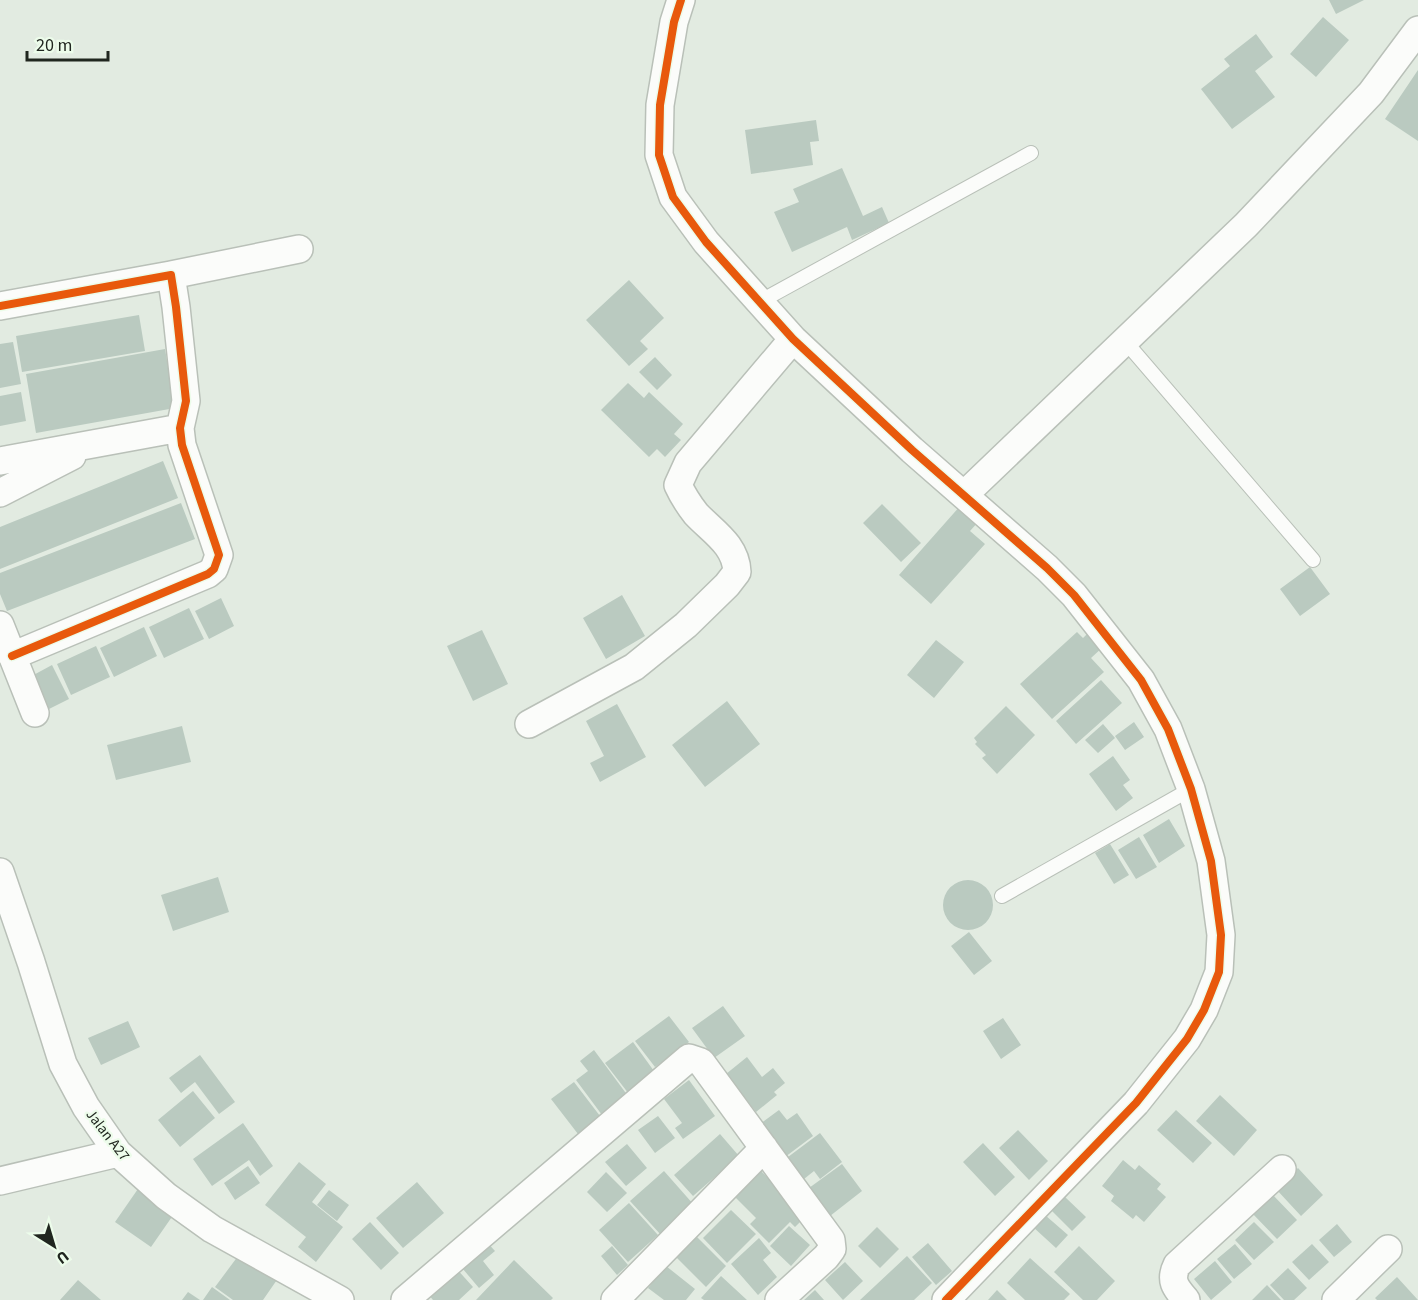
<svg xmlns="http://www.w3.org/2000/svg" width="1418" height="1300" font-family="'Source Sans 3',sans-serif">
	<rect width="100%" height="100%" fill="#e2ebe1"/>
	<path fill="#bacac0" d="M 1329,0 L 1364,0 L 1336,14 Z
		M 1323,17 L 1349,40 L 1316,77 L 1290,54 Z
		M 1256,34 L 1273,57 L 1255,71 L 1275,97 L 1232,129 L 1201,89 L 1230,66 L 1224,59 Z
		M 1418,70 L 1418,141 L 1385,119 Z
		M 816,120 L 819,141 L 810,142 L 813,165 L 751,174 L 745,130 Z
		M 842,168 L 863,216 L 882,207 L 889,223 L 852,240 L 847,227 L 792,252 L 774,212 L 799,202 L 793,189 Z
		M 629,280 L 664,318 L 640,341 L 648,349 L 629,366 L 586,320 Z
		M 139,315 L 145,351 L 22,372 L 16,336 Z
		M 13,342 L 21,384 L 0,388 L 0,344 Z
		M 165,349 L 175,408 L 36,433 L 26,374 Z
		M 655,357 L 672,375 L 657,390 L 639,372 Z
		M 628,383 L 644,398 L 649,392 L 683,424 L 674,434 L 681,440 L 665,457 L 657,449 L 649,457 L 601,410 Z
		M 21,392 L 26,421 L 0,426 L 0,396 Z
		M 163,461 L 178,498 L 0,569 L 0,527 Z
		M 181,503 L 195,539 L 7,611 L 0,594 L 0,573 Z
		M 882,504 L 921,543 L 901,562 L 863,523 Z
		M 961,505 L 979,521 L 970,531 L 985,544 L 931,604 L 899,575 Z
		M 1310,567 L 1330,594 L 1300,616 L 1280,589 Z
		M 622,595 L 645,636 L 606,659 L 583,618 Z
		M 221,598 L 234,626 L 209,639 L 195,611 Z
		M 189,608 L 204,639 L 164,658 L 149,627 Z
		M 144,627 L 157,656 L 114,677 L 100,648 Z
		M 482,630 L 508,684 L 473,701 L 447,646 Z
		M 1090,631 L 1104,646 L 1091,658 L 1104,672 L 1052,719 L 1020,684 L 1077,632 L 1083,638 Z
		M 936,640 L 964,662 L 934,698 L 907,675 Z
		M 96,646 L 110,677 L 71,695 L 57,664 Z
		M 52,665 L 69,699 L 45,711 L 28,678 Z
		M 1101,680 L 1122,703 L 1076,744 L 1056,721 Z
		M 727,701 L 760,744 L 705,787 L 672,745 Z
		M 617,704 L 646,757 L 600,782 L 590,763 L 604,756 L 586,721 Z
		M 1006,706 L 1035,735 L 997,774 L 982,758 L 986,755 L 975,744 L 977,742 L 974,738 Z
		M 1134,722 L 1144,737 L 1125,750 L 1115,736 Z
		M 1103,724 L 1115,738 L 1098,753 L 1085,740 Z
		M 182,726 L 191,762 L 116,780 L 107,745 Z
		M 1113,756 L 1130,780 L 1123,785 L 1133,798 L 1116,811 L 1089,774 Z
		M 1169,819 L 1185,846 L 1159,863 L 1143,835 Z
		M 1139,837 L 1157,867 L 1136,879 L 1118,850 Z
		M 1110,844 L 1129,875 L 1114,884 L 1095,853 Z
		M 218,877 L 229,912 L 173,931 L 161,895 Z
		M943 905a25 25 0 1 1 50 0a25 25 0 1 1-50 0Z
		M 969,932 L 992,961 L 974,975 L 951,946 Z
		M 723,1006 L 745,1036 L 714,1058 L 692,1028 Z
		M 669,1016 L 689,1042 L 655,1067 L 635,1041 Z
		M 1003,1018 L 1021,1045 L 1001,1059 L 983,1031 Z
		M 128,1021 L 140,1047 L 101,1065 L 88,1038 Z
		M 633,1042 L 659,1078 L 632,1098 L 605,1063 Z
		M 594,1050 L 628,1096 L 602,1115 L 576,1080 L 588,1071 L 580,1061 Z
		M 200,1055 L 235,1102 L 219,1114 L 195,1082 L 181,1093 L 169,1078 Z
		M 747,1057 L 762,1077 L 773,1068 L 785,1083 L 774,1092 L 777,1095 L 756,1112 L 726,1074 Z
		M 689,1080 L 715,1116 L 683,1139 L 675,1128 L 682,1123 L 664,1099 Z
		M 574,1082 L 600,1116 L 578,1134 L 551,1099 Z
		M 193,1091 L 215,1118 L 180,1147 L 158,1120 Z
		M 1220,1095 L 1257,1130 L 1234,1156 L 1196,1121 Z
		M 779,1110 L 787,1120 L 797,1113 L 813,1136 L 785,1157 L 760,1124 Z
		M 1176,1110 L 1212,1143 L 1193,1163 L 1157,1130 Z
		M 658,1116 L 675,1138 L 655,1153 L 638,1130 Z
		M 243,1123 L 273,1166 L 260,1176 L 249,1160 L 212,1186 L 193,1159 Z
		M 1018,1130 L 1048,1161 L 1029,1180 L 999,1148 Z
		M 820,1133 L 842,1162 L 820,1179 L 814,1171 L 804,1179 L 788,1157 Z
		M 720,1134 L 739,1156 L 693,1196 L 674,1175 Z
		M 983,1143 L 1015,1177 L 995,1196 L 963,1162 Z
		M 627,1144 L 647,1168 L 626,1186 L 605,1162 Z
		M 1123,1160 L 1135,1170 L 1139,1165 L 1161,1184 L 1157,1189 L 1166,1197 L 1144,1222 L 1136,1215 L 1133,1219 L 1111,1201 L 1114,1196 L 1102,1186 Z
		M 299,1162 L 326,1184 L 312,1202 L 343,1227 L 316,1262 L 298,1247 L 306,1237 L 265,1205 Z
		M 842,1164 L 862,1191 L 830,1216 L 809,1188 Z
		M 248,1166 L 260,1183 L 235,1200 L 224,1183 Z
		M 758,1168 L 806,1216 L 795,1227 L 790,1222 L 769,1243 L 750,1224 L 756,1218 L 732,1194 Z
		M 1298,1168 L 1323,1195 L 1301,1216 L 1276,1189 Z
		M 664,1171 L 694,1205 L 661,1235 L 630,1201 Z
		M 606,1172 L 627,1193 L 607,1212 L 587,1192 Z
		M 417,1182 L 444,1213 L 403,1248 L 376,1218 Z
		M 140,1186 L 176,1211 L 151,1247 L 115,1222 Z
		M 329,1190 L 349,1205 L 337,1221 L 317,1205 Z
		M 1271,1193 L 1297,1220 L 1277,1239 L 1251,1212 Z
		M 1065,1197 L 1086,1217 L 1072,1231 L 1052,1211 Z
		M 629,1203 L 658,1235 L 628,1262 L 599,1230 Z
		M 731,1210 L 756,1234 L 727,1263 L 703,1238 Z
		M 1045,1215 L 1068,1235 L 1056,1248 L 1033,1227 Z
		M 370,1222 L 399,1253 L 381,1270 L 352,1239 Z
		M 1254,1222 L 1274,1242 L 1254,1260 L 1235,1240 Z
		M 1337,1224 L 1352,1242 L 1334,1257 L 1319,1240 Z
		M 789,1226 L 810,1245 L 791,1266 L 770,1246 Z
		M 877,1227 L 899,1249 L 880,1268 L 858,1246 Z
		M 695,1235 L 726,1266 L 706,1287 L 674,1255 Z
		M 759,1238 L 771,1253 L 763,1260 L 777,1277 L 758,1295 L 731,1264 Z
		M 485,1240 L 495,1251 L 483,1261 L 494,1275 L 479,1288 L 457,1262 Z
		M 928,1243 L 952,1271 L 936,1285 L 912,1257 Z
		M 1235,1244 L 1252,1264 L 1234,1279 L 1217,1259 Z
		M 1312,1244 L 1329,1262 L 1309,1280 L 1292,1262 Z
		M 612,1246 L 628,1265 L 617,1275 L 601,1256 Z
		M 1079,1246 L 1115,1281 L 1097,1300 L 1083,1300 L 1054,1272 Z
		M 244,1248 L 281,1274 L 263,1300 L 233,1300 L 215,1287 Z
		M 907,1256 L 932,1283 L 914,1300 L 860,1300 Z
		M 1030,1258 L 1070,1294 L 1064,1300 L 1025,1300 L 1007,1283 Z
		M 514,1260 L 553,1298 L 551,1300 L 476,1300 Z
		M 1215,1261 L 1232,1282 L 1211,1300 L 1194,1279 Z
		M 845,1262 L 863,1281 L 843,1300 L 825,1280 Z
		M 666,1266 L 695,1289 L 686,1300 L 664,1300 L 648,1288 Z
		M 455,1267 L 473,1287 L 459,1300 L 433,1300 L 427,1293 Z
		M 1288,1268 L 1307,1288 L 1294,1300 L 1284,1300 L 1270,1285 Z
		M 721,1276 L 747,1300 L 704,1300 L 701,1298 Z
		M 1397,1277 L 1418,1300 L 1377,1300 L 1375,1298 Z
		M 78,1280 L 101,1300 L 60,1300 Z
		M 1267,1285 L 1281,1300 L 1252,1300 Z
		M 212,1287 L 230,1300 L 203,1300 Z
		M 815,1290 L 824,1300 L 804,1300 Z
		M 997,1290 L 1007,1300 L 988,1300 Z
		M 188,1292 L 200,1300 L 182,1300 Z"/>
	<g fill="none" stroke-linecap="round" stroke-linejoin="round">
		<g stroke="#b9c0b8" stroke-width="16">
			<path id="service" d="M 759,302 L 1031,153
				M 1124,340 L 1313,560
				M 1002,896 L 1191,789"/>
		</g>
		<g stroke="#b9c0b8" stroke-width="30">
			<path id="minor" d="M 681,0 L 674,22 L 660,105 L 659,155 L 673,197 L 706,242 L 793,339 L 912,450 L 1047,568 L 1074,595 L 1141,680 L 1168,729 L 1191,789 L 1211,861 L 1221,935 L 1219,972 L 1204,1010 L 1187,1039 L 1136,1103 L 946,1300
				M 171,275 L 299,249
				M 0,306 L 171,275 L 176,307 L 186,401 L 180,428 L 182,445 L 219,555 L 214,569 L 208,574 L 12,656
				M 0,461 L 180,428
				M 0,493 L 72,456
				M 965,494 L 1246,225 L 1371,93 L 1418,30
				M 0,625 L 35,713
				M 529,724 L 634,667 L 686,625 L 727,585 L 737,572 C 736,545 713,532 696,514 C 689,505 683,496 678,485 L 688,463 L 793,339
				M 0,872 L 31,962 L 63,1064 L 86,1107 L 118,1153 L 166,1196 L 212,1229 L 340,1300
				M 0,1181 L 118,1153
				M 405,1300 L 689,1058 L 701,1062 L 831,1240 L 832,1249 L 826,1257 L 779,1300
				M 615,1300 L 764,1148
				M 1186,1300 C 1176,1288 1169,1281 1177,1265 L 1282,1169
				M 1336,1300 L 1388,1249"/>
		</g>
		<use href="#service" stroke="#fbfcfa" stroke-width="14"/>
		<use href="#minor" stroke="#fbfcfa" stroke-width="27"/>
		<g stroke="#ecfcea" stroke-width="11">
			<path id="cycleway" d="M 681,0 L 674,22 L 660,105 L 659,155 L 673,197 L 706,242 L 793,339 L 912,450 L 1047,568 L 1074,595 L 1141,680 L 1168,729 L 1191,789 L 1211,861 L 1221,935 L 1219,972 L 1204,1010 L 1187,1039 L 1136,1103 L 946,1300
				M 0,306 L 171,275 L 176,307 L 186,401 L 180,428 L 182,445 L 219,555 L 214,569 L 208,574 L 12,656"/>
		</g>
		<use href="#cycleway" stroke="#e8590c" stroke-width="8"/>
	</g>
	<g text-anchor="middle" stroke-width="4.5" stroke-linejoin="round" paint-order="stroke">
		<g font-size="15" fill="#20261f" stroke="#ecfcea">
			<text transform="translate(108 1135) rotate(52)" y="5">Jalan A27</text>
		</g>
	</g>
	<g transform="translate(54 1246) rotate(143)" stroke="#ecfcea" stroke-width="4.5" paint-order="stroke">
	<path d="M0-4.5L10 22L0 15L-10 22Z" fill="#20261f"/>
	<text y="-9" font-size="16" font-weight="bold" text-anchor="middle" fill="#20261f">U</text>
	</g>
	<path d="M27 51v9h81v-9" fill="none" stroke="#20261f" stroke-width="3"/>
	<text x="36" y="51" font-size="18" fill="#20261f" stroke="#ecfcea" stroke-width="4.5" paint-order="stroke">20 m</text>
</svg>
